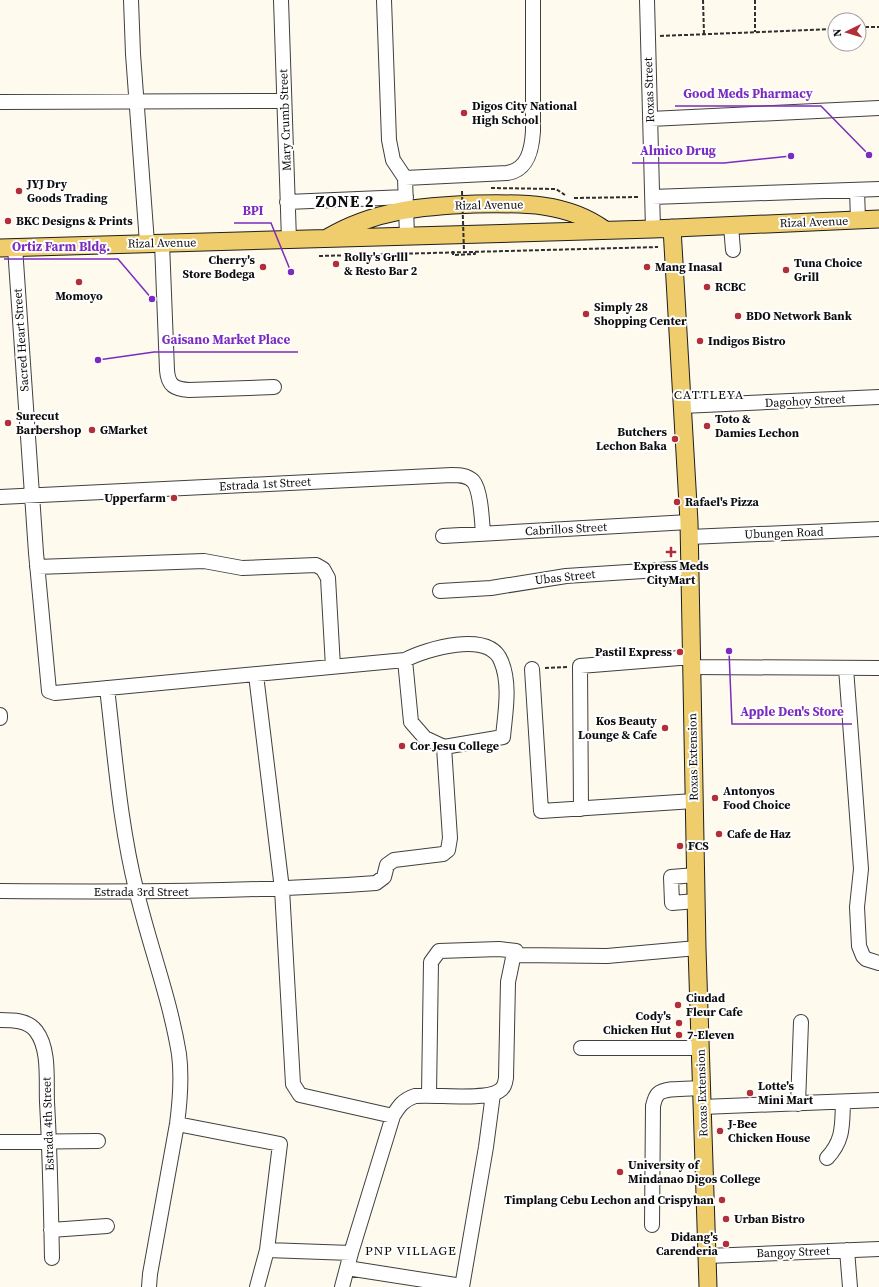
<svg xmlns="http://www.w3.org/2000/svg" width="879" height="1287" font-family="'Source Serif 4',serif">
	<rect width="100%" height="100%" fill="#fefaed"/>
	<g fill="none" stroke-linecap="round" stroke-linejoin="round">
		<g stroke="#404040" stroke-width="16">
			<path id="minor" d="M 131,0 L 133,54 L 147,243
				M 281,0 L 289,240
				M 384,0 L 389,140 L 393,160 L 405,178 L 407,236
				M 647,0 L 653,229
				M 0,102 L 284,101
				M 650,119 L 879,108
				M 405,178 L 507,173 C 528,170 532,149 533,131 L 533,0
				M 857,190 L 858,220
				M 652,197 L 879,189
				M 287,202 L 406,197
				M 731,226 L 733,250
				M 162,243 L 167,370 C 168,386 175,389 189,390 L 274,387
				M 15,247 L 36,553 L 49,691 L 55,693 L 405,660 C 426,649 489,630 501,661 C 511,684 505,714 503,737 L 444,747
				M 682,406 L 879,397
				M 0,497 L 452,475 C 459,475 467,475 473,481 C 481,490 482,521 483,534
				M 443,536 L 689,522
				M 689,537 L 879,529
				M 37,567 L 204,561 L 242,568 L 316,565 L 323,569 L 328,578 L 333,667
				M 440,591 L 491,588 L 566,576 L 690,568
				M 692,667 L 879,668
				M 846,668 L 861,869 L 857,907 L 859,946 L 863,956 L 866,959 L 879,963
				M 532,669 L 541,811 L 694,801
				M 256,675 L 282,889 L 293,1084 L 300,1095 L 393,1116
				M 107,688 C 115,756 120,826 137,893 C 150,947 170,999 179,1054 C 182,1077 180,1101 177,1124 L 150,1274 L 149,1287
				M 0,715 L 0,718
				M 581,809 L 580,666 L 692,657
				M 696,875 L 671,877 L 672,903 L 696,901
				M 0,891 C 126,892 250,892 376,883 L 384,877 L 387,865 L 394,860 L 443,854 L 448,850 L 450,838 L 444,747 L 425,738 L 411,722 L 405,660
				M 0,1020 C 12,1020 28,1020 36,1031 C 50,1049 46,1081 47,1102 C 50,1154 51,1206 52,1258
				M 581,1048 L 700,1048
				M 429,1094 L 431,962 L 439,951 L 499,949 L 516,951 L 518,955
				M 798,1104 L 801,1022
				M 702,1107 L 879,1100
				M 177,1124 L 280,1144 L 267,1250 L 257,1287
				M 0,1142 L 98,1141
				M 827,1158 C 844,1140 842,1125 843,1102
				M 652,1225 L 653,1106 C 654,1102 655,1097 658,1094 C 665,1087 691,1089 701,1088
				M 51,1230 L 107,1226
				M 267,1250 L 351,1253
				M 847,1250 L 850,1287
				M 707,1256 L 879,1249
				M 347,1268 L 462,1286
				M 342,1287 L 351,1253 L 393,1116 C 399,1106 403,1100 415,1096 C 435,1094 485,1101 499,1091 C 504,1088 505,1084 506,1078 L 508,982 L 513,958 L 518,955 L 607,956 L 697,948
				M 462,1287 L 486,1147 L 493,1094"/>
		</g>
		<g stroke="#1e1e1e" stroke-width="19">
			<path id="major" d="M 672,228 L 689,522 L 697,948 L 708,1287
				M 327,238 C 374,210 423,206 476,204 C 522,203 567,202 605,230
				M 0,248 L 653,229 L 879,219"/>
		</g>
		<path stroke="#2f2f2f" stroke-width="2" stroke-dasharray="4 2" stroke-linecap="butt" d="M 703,0 L 704,34
			M 755,0 L 755,32
			M 859,27 L 879,27
			M 660,36 L 835,29
			M 491,188 L 556,189 L 565,195
			M 574,198 L 640,197
			M 453,251 L 453,255 L 475,254 L 474,251
			M 319,256 L 658,247
			M 545,668 L 568,667"/>
		<use href="#minor" stroke="#fff" stroke-width="14"/>
		<use href="#major" stroke="#efcd6c" stroke-width="17"/>
		<path stroke="#2f2f2f" stroke-width="2" stroke-dasharray="4 2" stroke-linecap="butt" d="M 462,191 L 464,251"/>
	</g>
	<g fill="#b32f37" stroke="#fff" stroke-width="1.5">
		<circle cx="464" cy="113" r="4"/>
		<circle cx="19" cy="191" r="4"/>
		<circle cx="8" cy="221" r="4"/>
		<circle cx="336" cy="264" r="4"/>
		<circle cx="263" cy="267" r="4"/>
		<circle cx="647" cy="267" r="4"/>
		<circle cx="786" cy="270" r="4"/>
		<circle cx="79" cy="282" r="4"/>
		<circle cx="707" cy="287" r="4"/>
		<circle cx="586" cy="314" r="4"/>
		<circle cx="738" cy="316" r="4"/>
		<circle cx="700" cy="341" r="4"/>
		<circle cx="8" cy="423" r="4"/>
		<circle cx="707" cy="426" r="4"/>
		<circle cx="92" cy="430" r="4"/>
		<circle cx="675" cy="439" r="4"/>
		<circle cx="174" cy="498" r="4"/>
		<circle cx="677" cy="502" r="4"/>
		<path d="M669 546h4v4h4v4h-4v4h-4v-4h-4v-4h4z"/>
		<circle cx="680" cy="652" r="4"/>
		<circle cx="665" cy="728" r="4"/>
		<circle cx="402" cy="746" r="4"/>
		<circle cx="715" cy="798" r="4"/>
		<circle cx="719" cy="834" r="4"/>
		<circle cx="680" cy="846" r="4"/>
		<circle cx="678" cy="1005" r="4"/>
		<circle cx="679" cy="1023" r="4"/>
		<circle cx="679" cy="1035" r="4"/>
		<circle cx="750" cy="1093" r="4"/>
		<circle cx="720" cy="1131" r="4"/>
		<circle cx="620" cy="1172" r="4"/>
		<circle cx="722" cy="1200" r="4"/>
		<circle cx="726" cy="1219" r="4"/>
		<circle cx="726" cy="1244" r="4"/>
	</g>
	<g text-anchor="middle" stroke-width="4" stroke-linejoin="round" paint-order="stroke">
		<g font-size="12" fill="#0d0d0d" stroke="#fff">
			<text transform="translate(649 90) rotate(-92)" y="4">Roxas Street</text>
			<text transform="translate(285 120) rotate(-92)" y="4">Mary Crumb Street</text>
			<text transform="translate(489 205) rotate(-1)" y="4">Rizal Avenue</text>
			<text transform="translate(814 222) rotate(-2)" y="4">Rizal Avenue</text>
			<text transform="translate(162 243) rotate(-1)" y="4">Rizal Avenue</text>
			<text transform="translate(21 340) rotate(-94)" y="4">Sacred Heart Street</text>
			<text transform="translate(805 401) rotate(-3)" y="4">Dagohoy Street</text>
			<text transform="translate(265 484) rotate(-3)" y="4">Estrada 1st Street</text>
			<text transform="translate(566 529) rotate(-3)" y="4">Cabrillos Street</text>
			<text transform="translate(784 533) rotate(-2)" y="4">Ubungen Road</text>
			<text transform="translate(565 577) rotate(-6)" y="4">Ubas Street</text>
			<text transform="translate(693 757) rotate(-91)" y="4">Roxas Extension</text>
			<text x="141" y="896">Estrada 3rd Street</text>
			<text transform="translate(702 1093) rotate(-92)" y="4">Roxas Extension</text>
			<text transform="translate(48 1124) rotate(-92)" y="4">Estrada 4th Street</text>
			<text transform="translate(793 1252) rotate(-2)" y="4">Bangoy Street</text>
		</g>
		<g font-size="12" font-weight="bold" fill="#0d0d0d" stroke="#fff" text-anchor="start">
			<text x="472" y="110">Digos City National<tspan x="472" dy="14">High School</tspan></text>
			<text x="27" y="188">JYJ Dry<tspan x="27" dy="14">Goods Trading</tspan></text>
			<text x="16" y="225">BKC Designs &amp; Prints</text>
			<text x="344" y="261">Rolly's Grlll<tspan x="344" dy="14">&amp; Resto Bar 2</tspan></text>
			<text x="255" y="264" text-anchor="end">Cherry's<tspan x="255" dy="14">Store Bodega</tspan></text>
			<text x="794" y="267">Tuna Choice<tspan x="794" dy="14">Grill</tspan></text>
			<text x="655" y="271">Mang Inasal</text>
			<text x="715" y="291">RCBC</text>
			<text x="79" y="300" text-anchor="middle">Momoyo</text>
			<text x="594" y="311">Simply 28<tspan x="594" dy="14">Shopping Center</tspan></text>
			<text x="746" y="320">BDO Network Bank</text>
			<text x="708" y="345">Indigos Bistro</text>
			<text x="16" y="420">Surecut<tspan x="16" dy="14">Barbershop</tspan></text>
			<text x="715" y="423">Toto &amp;<tspan x="715" dy="14">Damies Lechon</tspan></text>
			<text x="100" y="434">GMarket</text>
			<text x="667" y="436" text-anchor="end">Butchers<tspan x="667" dy="14">Lechon Baka</tspan></text>
			<text x="166" y="502" text-anchor="end">Upperfarm</text>
			<text x="685" y="506">Rafael's Pizza</text>
			<text x="671" y="570" text-anchor="middle">Express Meds<tspan x="671" dy="14">CityMart</tspan></text>
			<text x="672" y="656" text-anchor="end">Pastil Express</text>
			<text x="657" y="725" text-anchor="end">Kos Beauty<tspan x="657" dy="14">Lounge &amp; Cafe</tspan></text>
			<text x="410" y="750">Cor Jesu College</text>
			<text x="723" y="795">Antonyos<tspan x="723" dy="14">Food Choice</tspan></text>
			<text x="727" y="838">Cafe de Haz</text>
			<text x="688" y="850">FCS</text>
			<text x="686" y="1002">Ciudad<tspan x="686" dy="14">Fleur Cafe</tspan></text>
			<text x="671" y="1020" text-anchor="end">Cody's<tspan x="671" dy="14">Chicken Hut</tspan></text>
			<text x="687" y="1039">7-Eleven</text>
			<text x="758" y="1090">Lotte's<tspan x="758" dy="14">Mini Mart</tspan></text>
			<text x="728" y="1128">J-Bee<tspan x="728" dy="14">Chicken House</tspan></text>
			<text x="628" y="1169">University of<tspan x="628" dy="14">Mindanao Digos College</tspan></text>
			<text x="714" y="1204" text-anchor="end">Timplang Cebu Lechon and Crispyhan</text>
			<text x="734" y="1223">Urban Bistro</text>
			<text x="718" y="1241" text-anchor="end">Didang's<tspan x="718" dy="14">Carenderia</tspan></text>
		</g>
		<g font-size="13" letter-spacing="1" fill="#0d0d0d" stroke="#fff">
			<text x="709" y="399">CATTLEYA</text>
			<text x="411" y="1255">PNP VILLAGE</text>
		</g>
		<g font-size="16" font-weight="bold" letter-spacing="1" fill="#0d0d0d" stroke="#fff">
			<text x="345" y="207">ZONE 2</text>
		</g>
	</g>
	<path fill="none" stroke="#7b2cbf" stroke-width="1.5" d="M869 155L821 106H675M791 156L724 163H632M291 272L271 223H234M152 299L118 259H4M98 360L154 352H298M729 651L732 724H852"/>
	<g fill="#7b2cbf" stroke="#fff" stroke-width="1.5">
		<circle cx="869" cy="155" r="4"/>
		<circle cx="791" cy="156" r="4"/>
		<circle cx="291" cy="272" r="4"/>
		<circle cx="152" cy="299" r="4"/>
		<circle cx="98" cy="360" r="4"/>
		<circle cx="729" cy="651" r="4"/>
	</g>
	<g font-size="13" text-anchor="middle" font-weight="bold" fill="#7b2cbf" stroke="#fff" stroke-width="4" stroke-linejoin="round" paint-order="stroke">
		<text x="748" y="98">Good Meds Pharmacy</text>
		<text x="678" y="155">Almico Drug</text>
		<text x="253" y="215">BPI</text>
		<text x="61" y="251">Ortiz Farm Bldg.</text>
		<text x="226" y="344">Gaisano Market Place</text>
		<text x="792" y="716">Apple Den's Store</text>
	</g>
	<g transform="translate(847 32) rotate(265)"><circle r="19" fill="#ffffff" stroke="#9e9e9e"/>
	<path d="M0-3L7 15L0 10L-7 15Z" fill="#b32f37"/>
	<text y="-6" font-size="11" font-weight="bold" text-anchor="middle" fill="#0d0d0d">N</text>
	</g>
</svg>
